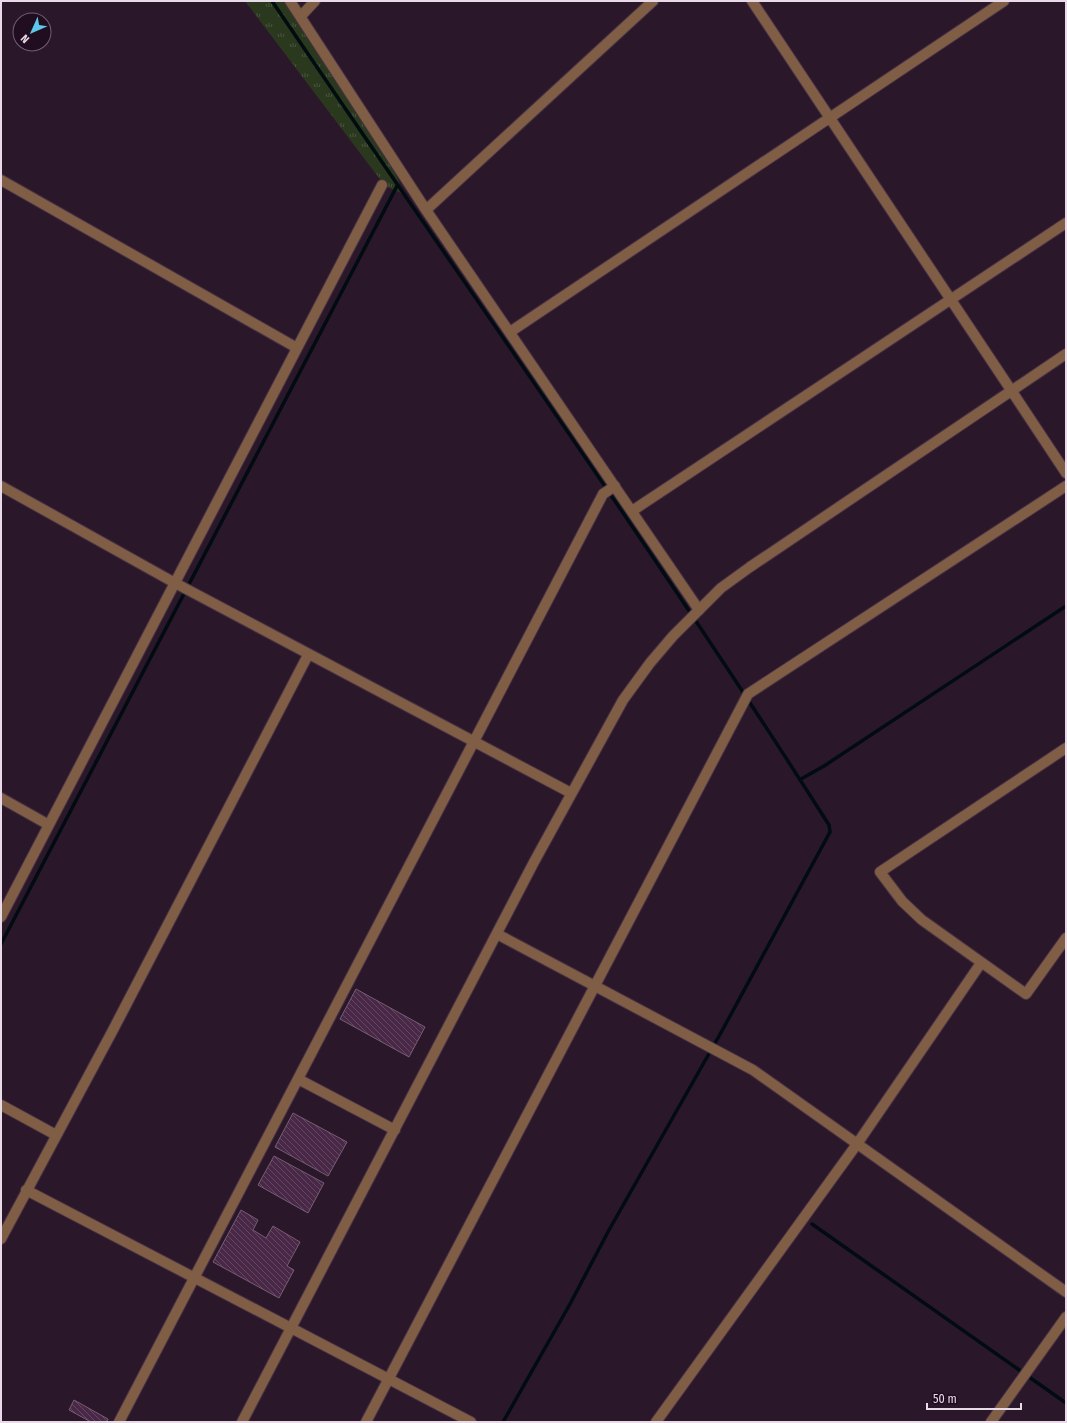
<svg xmlns="http://www.w3.org/2000/svg" width="1067" height="1423" font-family="'Fira Sans Condensed',sans-serif">
	<defs>
		<pattern id="grass-tufts" width="24" height="20" patternUnits="userSpaceOnUse"><rect width="24" height="20" fill="#2a381e"/><path d="M3 7l-1-3M5 7V3M7 7l1-3M15 17l-1-3M17 17v-4M19 17l1-3" fill="none" stroke="#49543f"/></pattern>
		<pattern id="building-back-hatch" width="6" height="6" patternUnits="userSpaceOnUse"><rect width="6" height="6" fill="#492847"/><path d="M-1 5l2 2M0 0l6 6M5-1l2 2" fill="none" stroke="#634762"/></pattern>
	</defs>
	<rect width="100%" height="100%" fill="#2b172a"/>
	<path fill="url(#grass-tufts)" d="M 245,1 L 290,1 L 393,165 L 403,194 L 385,186 Z"/>
	<g fill="none" stroke-linecap="round" stroke-linejoin="round">
		<path stroke="#000c11" stroke-width="3.5" d="M 272,1 C 458,276 651,545 829,825 L 830,832 L 723,1029 L 609,1230 L 570,1304 L 503,1422
			M 801,779 L 824,766 L 1066,606
			M 1,944 L 397,186
			M 812,1224 L 1066,1403"/>
	</g>
	<path fill="url(#building-back-hatch)" stroke="#765d74" d="M 356,989 L 425,1027 L 409,1057 L 340,1019 Z
		M 293,1113 L 347,1142 L 328,1176 L 275,1147 Z
		M 274,1156 L 324,1183 L 308,1213 L 258,1185 Z
		M 241,1210 L 258,1220 L 253,1230 L 266,1238 L 273,1226 L 300,1242 L 287,1266 L 294,1270 L 279,1298 L 213,1262 Z
		M 74,1400 L 108,1419 L 107,1422 L 91,1422 L 69,1410 Z"/>
	<g fill="none" stroke-linecap="round" stroke-linejoin="round">
		<g stroke="#463244" stroke-width="12">
			<path id="minor" d="M 290,1 L 426,210 L 699,610
				M 752,1 L 1011,390
				M 301,16 L 315,1
				M 1,180 L 297,348
				M 426,210 L 653,1
				M 510,332 L 1004,1
				M 1,486 L 175,583 L 571,793
				M 632,511 L 1066,223
				M 1066,748 L 880,872 L 902,901 L 922,920 L 1026,994 L 1066,938
				M 1,798 L 49,825
				M 1,917 L 382,185
				M 497,934 L 753,1070 L 1066,1292
				M 298,1079 L 395,1130
				M 1,1105 L 56,1135
				M 26,1190 L 291,1328
				M 1,1239 L 113,1030 L 308,655
				M 119,1422 L 603,494 L 615,486
				M 366,1422 L 748,694 L 1066,486
				M 656,1422 L 857,1144 L 981,963
				M 991,1422 L 1066,1317"/>
		</g>
		<g stroke="#463244" stroke-width="12">
			<path id="tertiary" d="M 1011,390 L 1066,473
				M 291,1328 L 471,1422
				M 242,1422 L 534,862 L 623,700 L 650,663 L 673,636 L 721,588 L 750,567 L 1066,354"/>
		</g>
		<use href="#minor" stroke="#805d45" stroke-width="10"/>
		<use href="#tertiary" stroke="#805d45" stroke-width="10"/>
	</g>
	<rect width="1067" height="1423" fill="none" stroke="#e9dae7" stroke-width="4"/>
	<g transform="translate(32 32) rotate(225)"><circle r="19" fill="#210d20" stroke="#715f70"/>
	<path d="M0-3L7 15L0 10L-7 15Z" fill="#5cc7e8"/>
	<text y="-6" font-size="11" font-weight="bold" text-anchor="middle" fill="#e9dae7">N</text>
	</g>
	<path d="M927 1403v6h94v-6" fill="none" stroke="#e9dae7" stroke-width="2"/>
	<text x="933" y="1403" font-size="12" fill="#e9dae7" stroke="#210d20" stroke-width="3" paint-order="stroke">50 m</text>
</svg>
